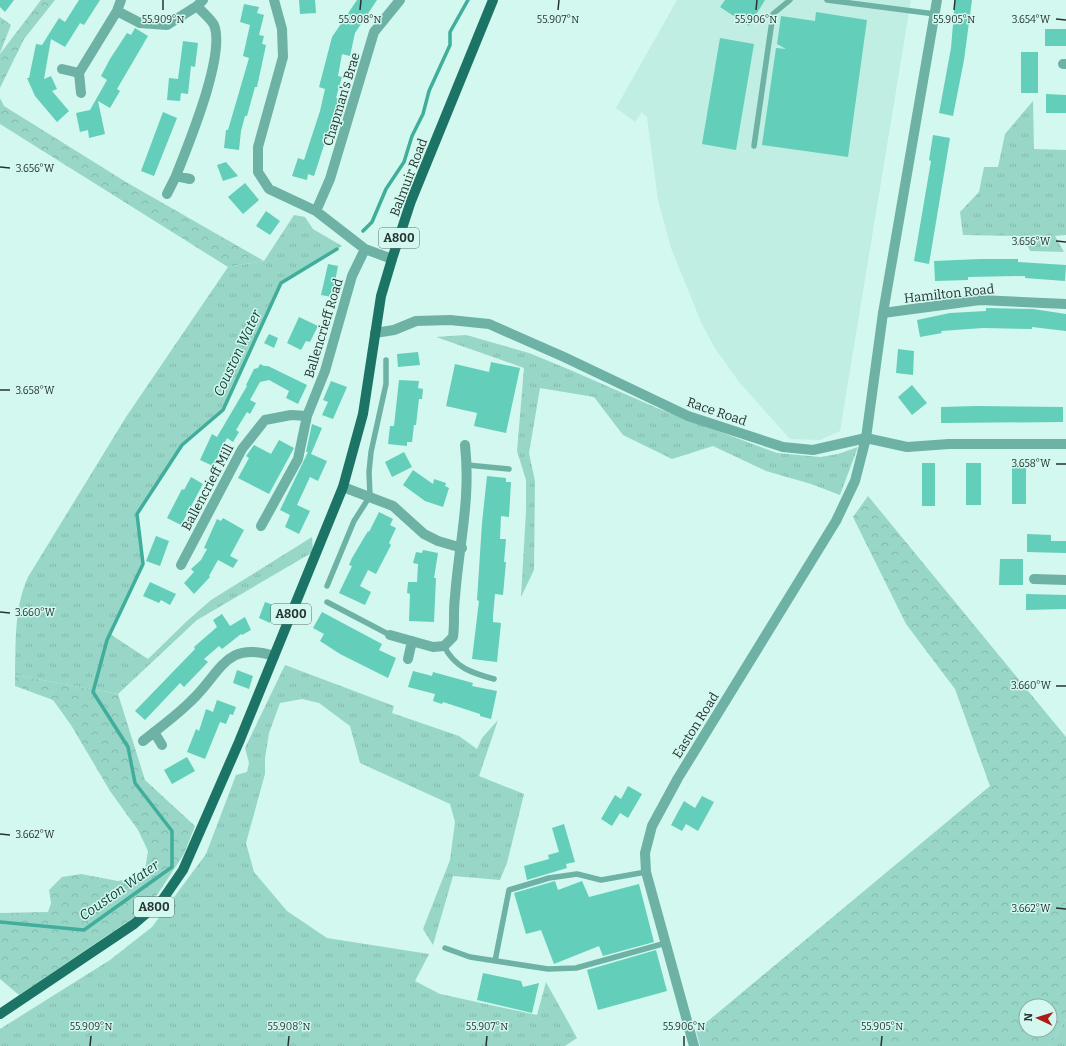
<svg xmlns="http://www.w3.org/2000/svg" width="1066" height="1046" font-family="Bitter,serif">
	<defs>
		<pattern id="grass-tufts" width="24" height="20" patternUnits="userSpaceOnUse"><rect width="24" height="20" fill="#98d7c8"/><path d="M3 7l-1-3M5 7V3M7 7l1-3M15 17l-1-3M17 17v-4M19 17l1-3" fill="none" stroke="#83b9ac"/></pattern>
		<pattern id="forest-crowns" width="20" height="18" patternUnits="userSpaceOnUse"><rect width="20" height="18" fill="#98d7c8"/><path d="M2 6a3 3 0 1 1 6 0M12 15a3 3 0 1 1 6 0" fill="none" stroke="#83b9ac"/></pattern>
	</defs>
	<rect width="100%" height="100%" fill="#d3f8ef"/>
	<path fill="#c1eee3" d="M 677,0 L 911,0 L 840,431 L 820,440 L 790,439 L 739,382 L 714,347 L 701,322 L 671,248 L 658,200 L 647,118 L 642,112 L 635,122 L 616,108 Z"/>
	<path fill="url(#grass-tufts)" d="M 1033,101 L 1034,149 L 1066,150 L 1066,235 L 1055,236 L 1064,252 L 1030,251 L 1023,236 L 963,235 L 960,212 L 979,192 L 984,167 L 998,167 L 1005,134 Z
		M 294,215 L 305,217 L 313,229 L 342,246 L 281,283 L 223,410 L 182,445 L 137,514 L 143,564 L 110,634 L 148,659 L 187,621 L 211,600 L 312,537 L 313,552 L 197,620 L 118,694 L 15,675 C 16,642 14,608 28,577 L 126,417 L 228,267 L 264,261 Z
		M 466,335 L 529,353 L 568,369 L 657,408 L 777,453 L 820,457 L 838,454 L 858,447 L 840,495 L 811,484 L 766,471 L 713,446 L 672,459 L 623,435 L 594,397 L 540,388 L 529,453 L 535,481 L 534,570 L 521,597 L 526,511 L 526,480 L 517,451 L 524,368 L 436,337 Z
		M 285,665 L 394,706 L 392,713 L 459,736 L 477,749 L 482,738 L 498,720 L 479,776 L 524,794 L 507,863 L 500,880 L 453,876 L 433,945 L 423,929 L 450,860 L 455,822 L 450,804 L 360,763 L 350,726 L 319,703 L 302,699 L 280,703 L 269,733 L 265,758 L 265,774 L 246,843 L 254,872 L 287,911 L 327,938 L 429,954 L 415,981 L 440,994 L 537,1015 L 546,982 L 577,1038 L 565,1046 L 0,1046 L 0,1029 L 110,960 L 152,927 L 206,854 L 236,775 L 247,772 L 249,763 L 245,748 Z
		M 1066,1019 L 1066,1046 L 1049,1046 Z"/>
	<path fill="url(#forest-crowns)" fill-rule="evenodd" d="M 41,0 L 55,0 L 24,39 L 0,88 L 0,54 Z
		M 0,17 L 11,25 L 0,53 Z
		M 0,98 L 4,106 L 126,182 L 264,261 L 228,267 L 0,124 Z
		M 868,496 L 1066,737 L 1066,1019 L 1049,1046 L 700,1046 L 696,1031 L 990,786 L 955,689 L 906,624 L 853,517 ZM 1026,1006 L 1050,1006 L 1050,1030 L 1026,1030 Z
		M 15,675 L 118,694 L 145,780 L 195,826 L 184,854 L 157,895 L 136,916 L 19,995 L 0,979 L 0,913 L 48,912 L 51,903 L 49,890 L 62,877 L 81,874 L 118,881 L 138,877 L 145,870 L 148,851 L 138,830 L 110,791 L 71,725 L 53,700 L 15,686 Z"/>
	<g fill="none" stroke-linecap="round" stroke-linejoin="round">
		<path stroke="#40ae9a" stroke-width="3.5" d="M 363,231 L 372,222 L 386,189 L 404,162 L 412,136 L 423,114 L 429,91 L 450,45 L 450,32 L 468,0
			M 0,922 L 84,930 L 172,867 L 172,831 L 135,783 L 128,747 L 93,692 L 107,640 L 143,564 L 137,514 L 182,445 L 223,410 L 281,283 L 337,249"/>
	</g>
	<path fill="#63ceb9" d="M 0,0 L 14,0 L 5,12 L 0,7 Z
		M 79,0 L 100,0 L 84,25 L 80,23 L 65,47 L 51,39 L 44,79 L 51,76 L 57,89 L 52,91 L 69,111 L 57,122 L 35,96 L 27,78 L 29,78 L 36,44 L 42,45 L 59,18 L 65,22 Z
		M 299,0 L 315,0 L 316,13 L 300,14 Z
		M 357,0 L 377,0 L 355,33 L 350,56 L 342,54 L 338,76 L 342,77 L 336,98 L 339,99 L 314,176 L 308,174 L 307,180 L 292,176 L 298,158 L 304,160 L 320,111 L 325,89 L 319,87 L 332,37 Z
		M 725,0 L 765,0 L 749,26 L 720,7 Z
		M 955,0 L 972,0 L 964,60 L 953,116 L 939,113 L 951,48 Z
		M 244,4 L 259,7 L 257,13 L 264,15 L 259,35 L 264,36 L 262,44 L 266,45 L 257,87 L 255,87 L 247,116 L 245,116 L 241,131 L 239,150 L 224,148 L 226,130 L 228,130 L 249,58 L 243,56 L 250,25 L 240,22 Z
		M 816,12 L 867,20 L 848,157 L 762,145 L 776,48 L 786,49 L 777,44 L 781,16 L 815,21 Z
		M 135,28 L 148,36 L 117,89 L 120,91 L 110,108 L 98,101 L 105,134 L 89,138 L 88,130 L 80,132 L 76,113 L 90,110 L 107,80 L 101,76 L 110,59 L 127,33 L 131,35 Z
		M 1045,29 L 1066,29 L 1066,46 L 1045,46 Z
		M 720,38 L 754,44 L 736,150 L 702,144 Z
		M 183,41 L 198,43 L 195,67 L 191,66 L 188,94 L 181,93 L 180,101 L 167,100 L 169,78 L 178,79 Z
		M 1021,52 L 1038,52 L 1038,93 L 1021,93 Z
		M 1046,94 L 1066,95 L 1066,113 L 1046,113 Z
		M 163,112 L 177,118 L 154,176 L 141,171 Z
		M 933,135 L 950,138 L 929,264 L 914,261 L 931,161 L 929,160 Z
		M 226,162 L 238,176 L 223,181 L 217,165 Z
		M 245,183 L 259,200 L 243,214 L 228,197 Z
		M 266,211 L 280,221 L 270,235 L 256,226 Z
		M 980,259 L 1018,259 L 1018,262 L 1066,265 L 1065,281 L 1025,278 L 1025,276 L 968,277 L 968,280 L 935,281 L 934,261 Z
		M 328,264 L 338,266 L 332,297 L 321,295 Z
		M 986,308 L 1033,309 L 1066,314 L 1066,331 L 1032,327 L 1032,329 L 983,328 L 941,331 L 942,333 L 920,337 L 917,320 L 950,313 L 986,311 Z
		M 299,317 L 318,326 L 310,342 L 306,341 L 301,350 L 287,343 Z
		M 269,334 L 278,338 L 274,348 L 264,343 Z
		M 898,349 L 914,351 L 913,375 L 896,373 Z
		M 418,352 L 420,365 L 398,367 L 397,354 Z
		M 491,362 L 520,368 L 506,433 L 474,426 L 477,413 L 446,406 L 455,364 L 489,372 Z
		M 260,364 L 264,366 L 268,366 L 307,385 L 298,404 L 286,398 L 289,391 L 269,380 L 260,382 L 250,400 L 256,403 L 250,414 L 247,412 L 236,430 L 239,432 L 233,442 L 227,438 L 213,466 L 200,460 L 212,434 L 217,437 L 247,386 L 246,385 L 254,369 L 258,368 Z
		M 399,380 L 419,381 L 418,388 L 423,389 L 422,399 L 419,399 L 416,425 L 414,425 L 412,442 L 407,442 L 407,446 L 388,444 L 390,426 L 394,426 Z
		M 331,381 L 347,387 L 333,419 L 322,415 L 328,402 L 323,400 Z
		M 912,385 L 927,403 L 912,415 L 898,397 Z
		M 976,406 L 1063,407 L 1063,422 L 941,423 L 941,407 Z
		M 312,424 L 322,428 L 311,454 L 327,461 L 318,481 L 310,477 L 297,505 L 310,511 L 299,534 L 285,527 L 290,515 L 280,510 L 308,452 L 306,452 Z
		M 279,440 L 294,448 L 269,494 L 238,478 L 249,458 L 246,456 L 254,445 L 271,454 Z
		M 404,452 L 412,467 L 392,477 L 385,462 Z
		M 922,463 L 935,463 L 935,506 L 922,506 Z
		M 966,463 L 981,463 L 981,505 L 966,505 Z
		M 1026,463 L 1026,504 L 1012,504 L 1012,464 Z
		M 413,470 L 433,484 L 434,479 L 446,483 L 445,486 L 449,488 L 443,507 L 425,501 L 403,485 Z
		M 487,476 L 506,478 L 506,482 L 511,482 L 509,517 L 501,516 L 500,539 L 506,539 L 504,562 L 506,562 L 503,595 L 495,594 L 493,616 L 493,622 L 501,623 L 497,662 L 472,659 L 479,601 L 477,600 L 482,523 Z
		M 191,477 L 203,484 L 181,525 L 167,518 L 182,489 L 184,490 Z
		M 379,512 L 393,519 L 390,525 L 396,528 L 389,543 L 391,545 L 376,574 L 368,570 L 360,586 L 371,592 L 365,605 L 339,593 L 352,566 L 349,565 L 352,558 L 368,531 L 369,532 Z
		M 223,518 L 244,530 L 230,556 L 238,560 L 233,568 L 218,560 L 209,576 L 210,577 L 194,594 L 184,583 L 194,572 L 191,569 L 201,560 L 207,549 L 204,548 L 217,519 L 221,521 Z
		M 1027,534 L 1051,535 L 1051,541 L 1066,541 L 1066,553 L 1027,552 Z
		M 156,536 L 169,541 L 160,566 L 146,561 Z
		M 423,550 L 438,553 L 434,578 L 436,578 L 434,622 L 409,621 L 410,594 L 407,593 L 408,582 L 417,582 L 418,564 L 413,563 L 416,552 L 422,553 Z
		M 1000,559 L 1023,559 L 1023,585 L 999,585 Z
		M 150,582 L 176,594 L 170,605 L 161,600 L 159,603 L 143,596 Z
		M 1026,594 L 1066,595 L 1066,609 L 1026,610 Z
		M 265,602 L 282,608 L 277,622 L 271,620 L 270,623 L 259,618 Z
		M 322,612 L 382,644 L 379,650 L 396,658 L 388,678 L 340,654 L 320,641 L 324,634 L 313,628 Z
		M 222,614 L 230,626 L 245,617 L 251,630 L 242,635 L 241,634 L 222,649 L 219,646 L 204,659 L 208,662 L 184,687 L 180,683 L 145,720 L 135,711 L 195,649 L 194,647 L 217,627 L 213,620 Z
		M 237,670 L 253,676 L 249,689 L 233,683 Z
		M 413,671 L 432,676 L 433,672 L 473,683 L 472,686 L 497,691 L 491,719 L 480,716 L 480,714 L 443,702 L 442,704 L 433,701 L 435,694 L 408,687 Z
		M 217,700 L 236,707 L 233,715 L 230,714 L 226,724 L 220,722 L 205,759 L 187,752 L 196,729 L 199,731 L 206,709 L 213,712 Z
		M 187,757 L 195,771 L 172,784 L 164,770 Z
		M 628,786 L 642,794 L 628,818 L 620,813 L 612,826 L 601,819 L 615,795 L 621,799 Z
		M 702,796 L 714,802 L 698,831 L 686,824 L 682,831 L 671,825 L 684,801 L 695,808 Z
		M 564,824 L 575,862 L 566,864 L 567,868 L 527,880 L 524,866 L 549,859 L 548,855 L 559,852 L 552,828 Z
		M 555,881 L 558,890 L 582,881 L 589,897 L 639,884 L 654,942 L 603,956 L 599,946 L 554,964 L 541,930 L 526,934 L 514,893 Z
		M 656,950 L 667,991 L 598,1010 L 587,970 Z
		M 483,973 L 521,981 L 523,987 L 539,983 L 532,1013 L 477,1000 Z"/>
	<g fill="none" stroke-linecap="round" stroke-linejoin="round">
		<path stroke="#6db2a4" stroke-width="5.5" d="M 827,0 L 935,14
			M 754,146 L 773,14 L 790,0
			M 467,465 L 509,469
			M 327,586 L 354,521 L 370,496 L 369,472 L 371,452 L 386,384 L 386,360
			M 327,602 L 390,635
			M 444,646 C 455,668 472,673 494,679
			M 445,948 L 470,957 L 548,969 L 576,968 L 666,943
			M 495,961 L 509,890 L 549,878 L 577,874 L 601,880 L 646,872"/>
		<path stroke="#6db2a4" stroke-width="10" d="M 274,0 L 282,29 L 283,57 L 258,147 L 258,172 L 269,189 L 316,211 L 365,249 L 392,259
			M 117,11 L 140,23 L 167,25 L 197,6 L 203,0
			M 1063,64 L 1066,64
			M 62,69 L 79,73 L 81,93
			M 79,73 L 117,11 L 121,0
			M 176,176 C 188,145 226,55 214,25 C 211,19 202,12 197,6
			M 167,194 L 176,176 L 190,179
			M 316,211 L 330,179 L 374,32 L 400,0
			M 883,313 L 980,300 L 1066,304
			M 375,333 L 394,330 L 416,321 L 450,320 L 489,324 L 564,357 L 688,416 L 783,447 L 813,450 L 866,438 L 855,481 L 836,521 L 678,778 L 652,826 L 645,853 L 646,872 L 694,1046
			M 343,487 L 393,506 L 424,534 L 438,541 L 462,548
			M 261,526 L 298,459 L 307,416 L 325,371 L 352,276 L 365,249
			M 181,565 L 242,449 L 265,420 L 291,415 L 307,416
			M 1034,579 L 1066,580
			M 390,635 L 433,647 L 444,646 L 453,637 C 455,623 453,610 455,597 C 459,543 471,500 465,445
			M 408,659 L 412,641
			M 154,732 L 162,745
			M 143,741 C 159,728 176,716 191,701 C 221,673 225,640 274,656"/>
		<path stroke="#6db2a4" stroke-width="10" d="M 937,0 L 883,313 L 866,438 L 907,447 L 949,444 L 1066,444"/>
		<path stroke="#1c7466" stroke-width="10" d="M 0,1014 L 134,924 L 163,899 L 183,870 L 239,742 L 343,487 L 363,414 L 381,296 L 392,259 L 411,201 L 493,0"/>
	</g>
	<path fill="none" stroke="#263431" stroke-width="1.5" d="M 163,10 L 163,0M 360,10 L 361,0M 558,10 L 559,0M 756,10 L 757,0M 954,10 L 955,0M 1056,19 L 1066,20M 0,167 L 10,168M 1056,241 L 1066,242M 0,390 L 10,390M 1056,464 L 1066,464M 0,612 L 10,613M 1056,686 L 1066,686M 0,834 L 10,835M 1056,908 L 1066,909M 90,1046 L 91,1036M 288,1046 L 289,1036M 486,1046 L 487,1036M 684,1046 L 684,1036M 881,1046 L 882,1036"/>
	<g text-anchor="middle" stroke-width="3" stroke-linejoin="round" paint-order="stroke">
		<g fill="#d3f8ef" stroke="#5a6f6a" stroke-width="1">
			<rect x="379" y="228" width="40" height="20" rx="3"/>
			<rect x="271" y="604" width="40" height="20" rx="3"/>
			<rect x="134" y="897" width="40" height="20" rx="3"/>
		</g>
		<g font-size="12" font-weight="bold" fill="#263431">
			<text x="399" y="242">A800</text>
			<text x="291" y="618">A800</text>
			<text x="154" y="911">A800</text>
		</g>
		<g font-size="13" fill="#263431" stroke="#d3f8ef">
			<text transform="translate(341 99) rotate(-73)" y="5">Chapman's Brae</text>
			<text transform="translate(408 177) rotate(-69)" y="5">Balmuir Road</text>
			<text transform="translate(949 293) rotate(-6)" y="5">Hamilton Road</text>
			<text transform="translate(323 328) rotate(-73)" y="5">Ballencrieff Road</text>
			<text transform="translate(717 411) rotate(19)" y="5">Race Road</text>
			<text transform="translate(207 487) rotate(-62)" y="5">Ballencrieff Mill</text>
			<text transform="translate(695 725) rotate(-58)" y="5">Easton Road</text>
		</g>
		<g font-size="14" font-style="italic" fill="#104138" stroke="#d3f8ef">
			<text transform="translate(237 353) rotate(-65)" y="5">Couston Water</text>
			<text transform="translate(119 890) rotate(-35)" y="5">Couston Water</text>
		</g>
	</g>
	<g font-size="10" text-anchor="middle" fill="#263431" stroke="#d3f8ef" stroke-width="3" stroke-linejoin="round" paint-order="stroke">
		<text x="1031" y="23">3.654°W</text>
		<text x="163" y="23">55.909°N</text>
		<text x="360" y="23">55.908°N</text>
		<text x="558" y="23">55.907°N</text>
		<text x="756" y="23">55.906°N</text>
		<text x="954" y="23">55.905°N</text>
		<text x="35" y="172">3.656°W</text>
		<text x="1031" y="245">3.656°W</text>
		<text x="35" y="394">3.658°W</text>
		<text x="1031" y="467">3.658°W</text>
		<text x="35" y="616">3.660°W</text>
		<text x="1031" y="689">3.660°W</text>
		<text x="35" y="838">3.662°W</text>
		<text x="1031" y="912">3.662°W</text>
		<text x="91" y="1030">55.909°N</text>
		<text x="289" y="1030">55.908°N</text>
		<text x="487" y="1030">55.907°N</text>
		<text x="684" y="1030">55.906°N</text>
		<text x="882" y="1030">55.905°N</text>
	</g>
	<g transform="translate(1038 1018) rotate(274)"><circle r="19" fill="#d3f8ef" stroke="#8eaaa3"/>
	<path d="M0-3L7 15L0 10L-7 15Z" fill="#ac1b14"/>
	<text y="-6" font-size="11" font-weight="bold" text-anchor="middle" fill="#263431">N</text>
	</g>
</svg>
